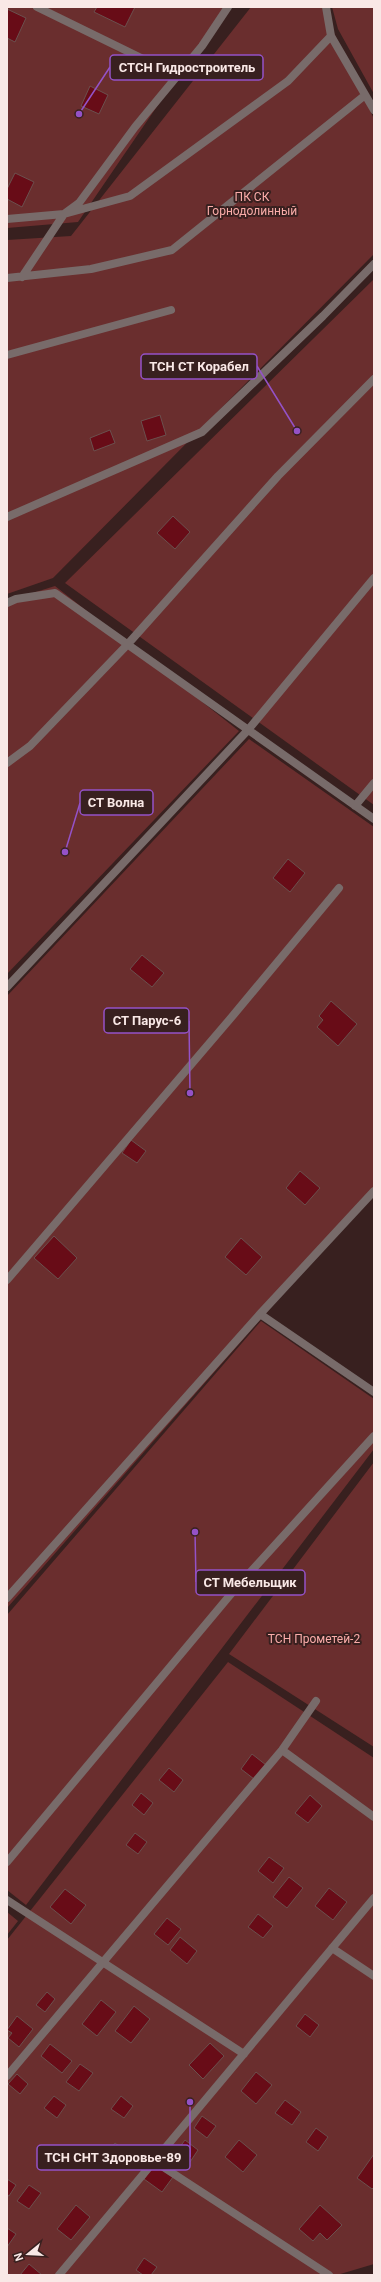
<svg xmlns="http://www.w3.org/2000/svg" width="381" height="2282" font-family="Roboto,sans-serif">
	<rect width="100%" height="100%" fill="#38201f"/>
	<path fill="#6a2e2e" d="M 7,7 L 225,7 L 78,222 L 7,228 Z
		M 251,7 L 322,7 L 374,119 L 374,254 L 53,578 L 7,594 L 7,240 L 71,236 Z
		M 332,7 L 374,7 L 374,94 L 338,29 Z
		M 374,279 L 374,805 L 65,583 Z
		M 55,586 L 239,731 L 7,974 L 7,601 Z
		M 249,739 L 374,827 L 374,1190 L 7,1608 L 7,996 Z
		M 261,1321 L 374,1399 L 374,1449 L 26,1905 L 7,1890 L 7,1615 Z
		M 374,1462 L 374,1747 L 229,1654 Z
		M 228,1662 L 374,1758 L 374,2264 L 337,2275 L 7,2275 L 7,1940 Z
		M 7,1912 L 18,1921 L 7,1935 Z"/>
	<path fill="#680c17" stroke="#6b504e" d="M 97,7 L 135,7 L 125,27 L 94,12 Z
		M 7,9 L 26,18 L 15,42 L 7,38 Z
		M 90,86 L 108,95 L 99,114 L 81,106 Z
		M 15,173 L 34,182 L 22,207 L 7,199 L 7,189 Z
		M 160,415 L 166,435 L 147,441 L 141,421 Z
		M 110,430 L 115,443 L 94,451 L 90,438 Z
		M 173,516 L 190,532 L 175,549 L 157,533 Z
		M 288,859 L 305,873 L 290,892 L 273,878 Z
		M 142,955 L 164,973 L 152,987 L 130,969 Z
		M 331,1001 L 357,1024 L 338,1046 L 317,1027 L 323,1020 L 319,1016 Z
		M 131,1140 L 146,1151 L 137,1163 L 122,1153 Z
		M 300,1171 L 320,1188 L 305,1205 L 286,1188 Z
		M 54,1236 L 77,1258 L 58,1279 L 34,1258 Z
		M 241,1238 L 262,1257 L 246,1275 L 225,1257 Z
		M 252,1754 L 266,1765 L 254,1779 L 241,1769 Z
		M 169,1768 L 183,1780 L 174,1792 L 159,1780 Z
		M 141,1793 L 153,1803 L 144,1815 L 132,1805 Z
		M 310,1795 L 322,1806 L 308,1823 L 295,1813 Z
		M 135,1833 L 147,1842 L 138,1854 L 126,1845 Z
		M 269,1857 L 284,1868 L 273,1883 L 258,1871 Z
		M 289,1877 L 303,1888 L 287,1908 L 273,1897 Z
		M 329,1888 L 347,1902 L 333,1920 L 315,1906 Z
		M 65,1889 L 86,1905 L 71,1924 L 50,1907 Z
		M 258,1914 L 273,1926 L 263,1938 L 248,1927 Z
		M 167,1918 L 181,1929 L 168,1945 L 154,1934 Z
		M 180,1937 L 197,1951 L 187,1964 L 170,1950 Z
		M 47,1992 L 55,1999 L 45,2012 L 36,2005 Z
		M 101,2000 L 116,2012 L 97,2036 L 82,2024 Z
		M 134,2006 L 150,2019 L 131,2043 L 115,2031 Z
		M 305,2014 L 319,2025 L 310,2037 L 296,2026 Z
		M 17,2016 L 33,2029 L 19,2047 L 8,2038 L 12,2033 L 7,2030 Z
		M 210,2043 L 224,2056 L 203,2079 L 189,2065 Z
		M 50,2044 L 72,2061 L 62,2073 L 41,2056 Z
		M 80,2064 L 93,2073 L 79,2091 L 66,2082 Z
		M 256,2072 L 272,2085 L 256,2104 L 241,2091 Z
		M 17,2074 L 28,2084 L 20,2094 L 8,2084 Z
		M 54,2096 L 66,2105 L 57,2118 L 44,2108 Z
		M 121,2096 L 133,2106 L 124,2118 L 111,2109 Z
		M 285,2100 L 301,2112 L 292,2125 L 275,2113 Z
		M 202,2116 L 216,2126 L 207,2138 L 194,2128 Z
		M 316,2128 L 328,2137 L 318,2151 L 306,2142 Z
		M 185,2140 L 198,2150 L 190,2162 L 176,2152 Z
		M 239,2140 L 257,2155 L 243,2172 L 225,2157 Z
		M 115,2143 L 132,2156 L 123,2169 L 106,2156 Z
		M 374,2154 L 374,2187 L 372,2189 L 357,2178 Z
		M 155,2164 L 173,2177 L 162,2192 L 144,2179 Z
		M 7,2179 L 16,2185 L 9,2196 L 7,2195 Z
		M 29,2185 L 41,2193 L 29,2209 L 17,2201 Z
		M 76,2205 L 90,2217 L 71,2240 L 57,2229 Z
		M 320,2205 L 342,2225 L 327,2240 L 320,2233 L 313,2241 L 299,2229 Z
		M 7,2228 L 16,2234 L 7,2247 Z
		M 144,2258 L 157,2267 L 151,2275 L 143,2275 L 136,2270 Z
		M 29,2264 L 42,2275 L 20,2275 Z"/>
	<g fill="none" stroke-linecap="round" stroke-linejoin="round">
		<path stroke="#786b6a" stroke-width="8" d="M 326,7 L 331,36 L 374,110
			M 7,219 L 64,214 L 130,196 L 288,81 L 331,36
			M 22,277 L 64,214 L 79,203 L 135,127 L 202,46 L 228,7
			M 7,278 L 91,269 L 172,250 L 364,96
			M 7,355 L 171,310
			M 7,517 L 202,432 L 323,316 L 374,264
			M 7,603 L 16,599 L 55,593 L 374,819
			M 7,763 L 30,746 L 127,645 L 278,476 L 374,379
			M 355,806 L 374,783
			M 7,987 L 248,730 L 374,578
			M 7,1280 L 230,1019 L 339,888
			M 260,1314 L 374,1392
			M 7,1598 L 260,1314 L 374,1191
			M 282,1750 L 374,1817
			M 7,1862 L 236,1588 L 374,1436
			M 7,1900 L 244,2054
			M 332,1948 L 374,1976
			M 7,2076 L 282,1750 L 316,1701
			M 154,2161 L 329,2275
			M 59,2275 L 374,1898"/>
		<path stroke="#786b6a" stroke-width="8" d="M 37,7 L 178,76"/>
	</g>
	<g text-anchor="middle" stroke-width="4" stroke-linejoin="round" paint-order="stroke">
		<g font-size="12" fill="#faaca9" stroke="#38201f">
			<text x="252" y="201">ПК СК<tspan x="252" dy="14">Горнодолинный</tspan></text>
			<text x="314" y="1643">ТСН Прометей-2</text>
		</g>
	</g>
	<path fill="none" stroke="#9452c7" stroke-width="1.5" d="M79 114L110 67M297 431L257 366M65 852L80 803M190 1093L189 1021M195 1532L196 1582M190 2102L190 2157"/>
	<g fill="#9452c7" stroke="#38201f" stroke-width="1.5">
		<circle cx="79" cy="114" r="4"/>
		<circle cx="297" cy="431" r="4"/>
		<circle cx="65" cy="852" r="4"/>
		<circle cx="190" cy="1093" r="4"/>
		<circle cx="195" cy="1532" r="4"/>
		<circle cx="190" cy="2102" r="4"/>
	</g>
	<g fill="#38201f" stroke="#9452c7" stroke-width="1.5">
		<rect x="110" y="55" width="153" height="25" rx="4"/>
		<rect x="141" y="354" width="116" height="25" rx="4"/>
		<rect x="80" y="790" width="73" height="25" rx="4"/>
		<rect x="104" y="1008" width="85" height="25" rx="4"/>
		<rect x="196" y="1570" width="109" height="25" rx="4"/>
		<rect x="37" y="2145" width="153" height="25" rx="4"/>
	</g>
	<g font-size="13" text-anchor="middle" font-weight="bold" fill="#f9e8e6">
		<text x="187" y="72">СТСН Гидростроитель</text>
		<text x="199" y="371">ТСН СТ Корабел</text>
		<text x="116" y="807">СТ Волна</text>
		<text x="147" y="1025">СТ Парус-6</text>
		<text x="250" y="1587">СТ Мебельщик</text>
		<text x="113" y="2162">ТСН СНТ Здоровье-89</text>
	</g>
	<rect width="381" height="2282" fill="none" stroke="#f9e8e6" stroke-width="16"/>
	<g transform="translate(28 2254) rotate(252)" stroke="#38201f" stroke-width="3" paint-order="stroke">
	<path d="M0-3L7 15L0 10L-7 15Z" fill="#f9e8e6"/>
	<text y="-6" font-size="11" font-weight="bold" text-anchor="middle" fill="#f9e8e6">N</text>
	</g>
</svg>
